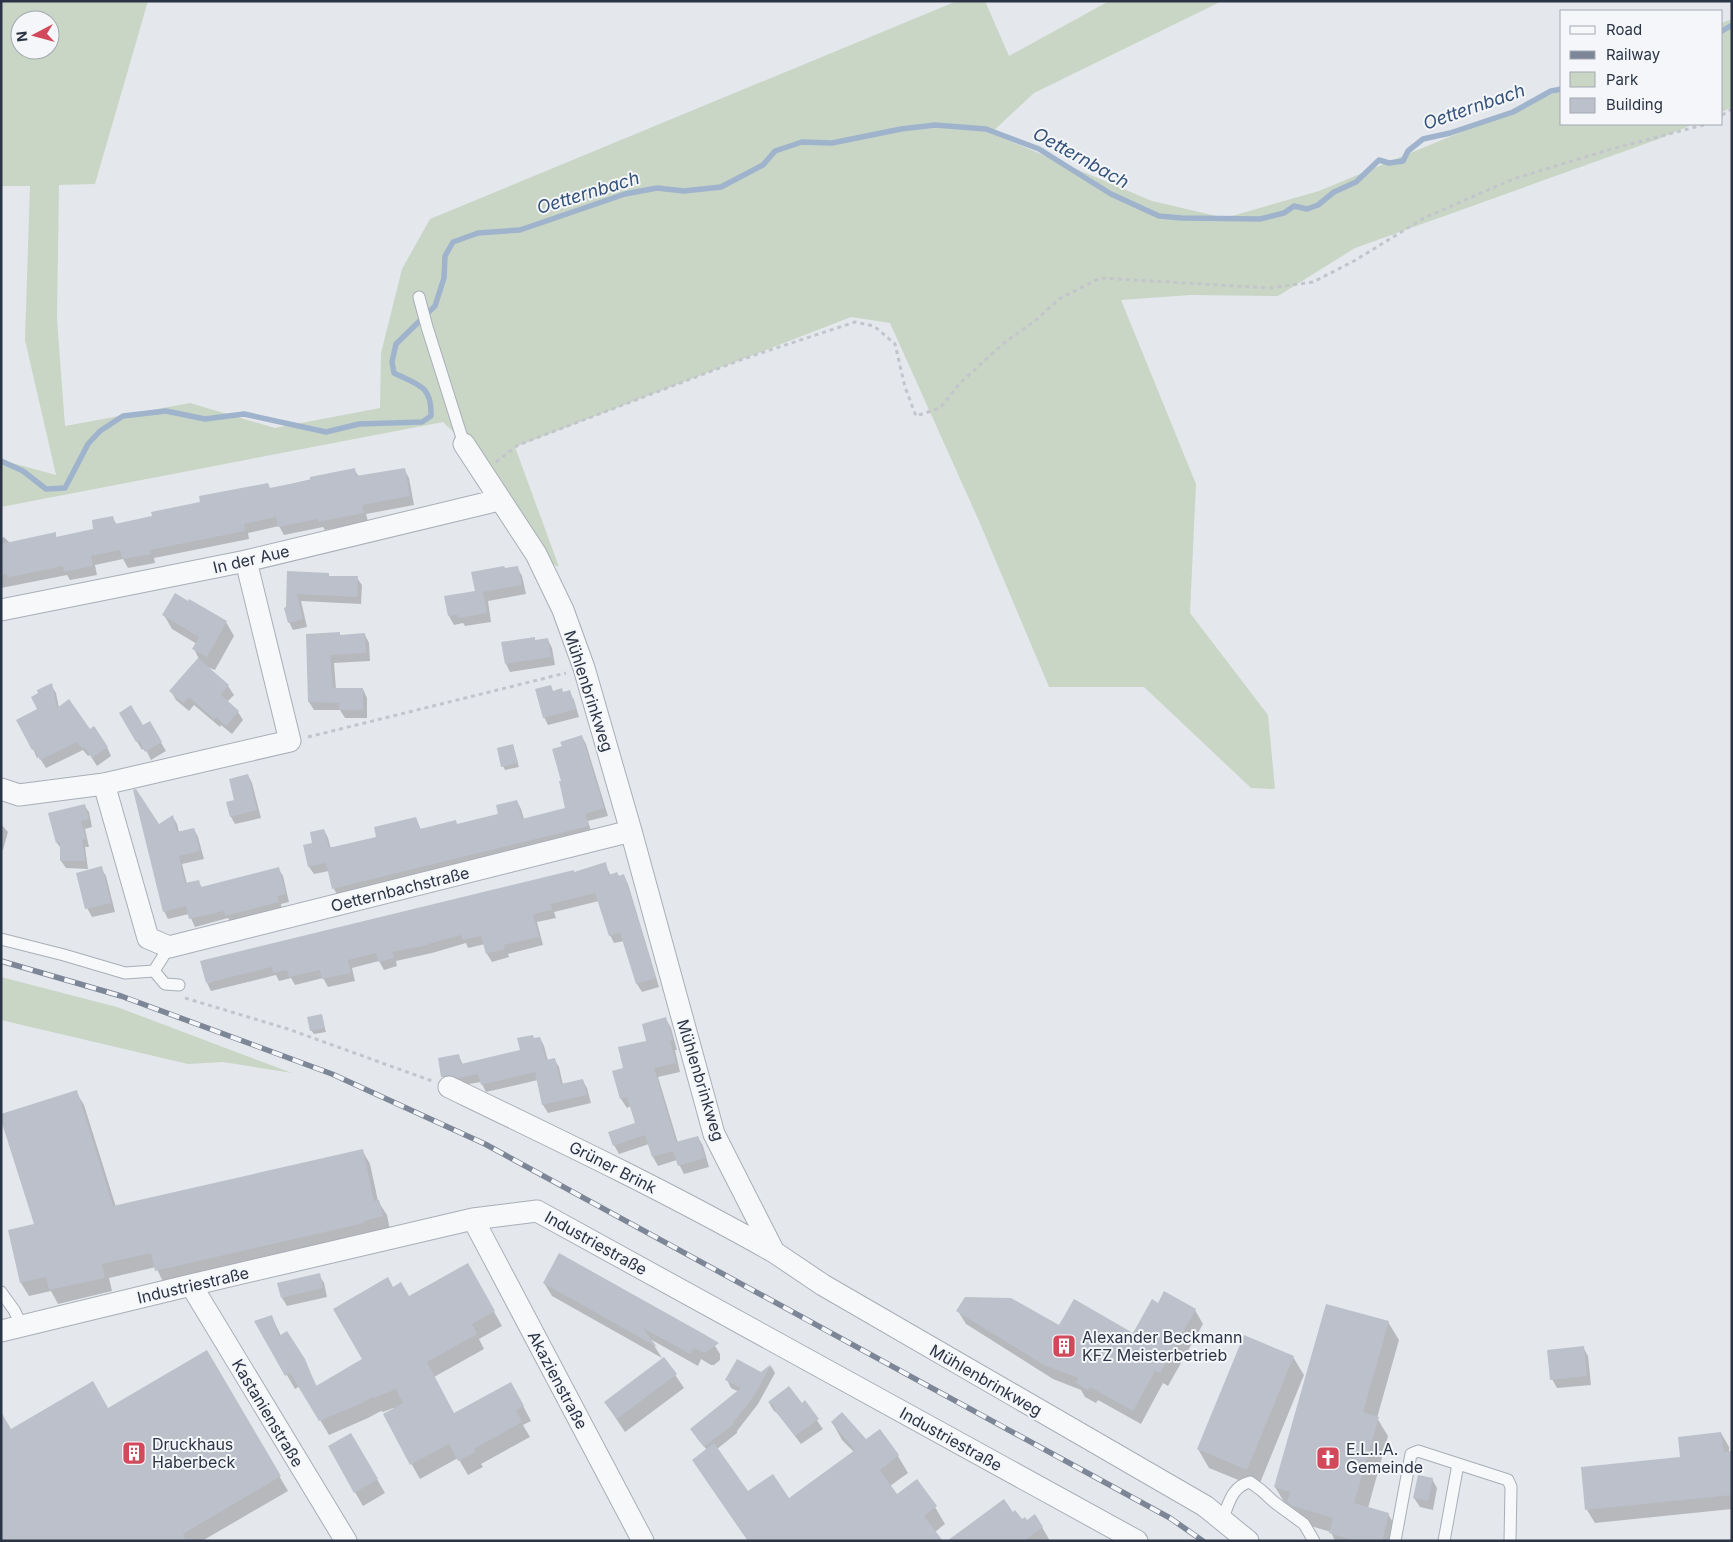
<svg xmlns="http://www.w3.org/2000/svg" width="1733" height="1542" font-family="Inter,sans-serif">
	<rect width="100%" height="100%" fill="#e4e7ec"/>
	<path fill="#c9d6c5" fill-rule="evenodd" d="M 1,1 L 148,1 L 95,184 L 59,185 L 57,319 L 65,426 L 190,403 L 275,428 L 380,408 L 381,353 L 402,269 L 430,219 L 957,1 L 985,1 L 1009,56 L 1109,1 L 1222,1 L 1034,93 L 991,133 L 1152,201 L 1225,218 L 1319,191 L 1562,90 L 1562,124 L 1694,124 L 1656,140 L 1355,248 L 1278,296 L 1190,295 L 1121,300 L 1196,484 L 1190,613 L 1268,715 L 1275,789 L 1251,788 L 1144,687 L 1049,687 L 979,521 L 890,323 L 851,317 L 515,447 L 559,567 L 543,560 L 489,466 L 443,422 L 1,507 L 1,460 L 56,475 L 25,340 L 30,186 L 1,186 ZM 20,20 L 50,20 L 50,50 L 20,50 Z
		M 1732,19 L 1732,107 L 1722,112 L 1722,23 Z
		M 1,977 L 117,1007 L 292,1073 L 223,1062 L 188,1064 L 1,1020 Z"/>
	<path fill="#0003" d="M 354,469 L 359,477 L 404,469 L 409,478 L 414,505 L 366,514 L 368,521 L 325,530 L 323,527 L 284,535 L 279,526 L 248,533 L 249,539 L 154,558 L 155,563 L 128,568 L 123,559 L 95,565 L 97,575 L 70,580 L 67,575 L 1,588 L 1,538 L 4,537 L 10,543 L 55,534 L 57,538 L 95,530 L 112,517 L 117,525 Z
		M 517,567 L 522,576 L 526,594 L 488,601 L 491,622 L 465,626 L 463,623 L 454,625 L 449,616 L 476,592 L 505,569 Z
		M 288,573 L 328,574 L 330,577 L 357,578 L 362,585 L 361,604 L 301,601 L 307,627 L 293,630 L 289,622 L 287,608 Z
		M 164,615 L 226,622 L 234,636 L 215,670 L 207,667 L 228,686 L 234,695 L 227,702 L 238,712 L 243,720 L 232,734 L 221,725 L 220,727 L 194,705 L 189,711 L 176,700 L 171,691 L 199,659 L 194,649 L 197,644 L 172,629 Z
		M 307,635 L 365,635 L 369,643 L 370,661 L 334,663 L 336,689 L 363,689 L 367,698 L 367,718 L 345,718 L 340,710 L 314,710 L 309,702 Z
		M 548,640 L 552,648 L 555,665 L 510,672 L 506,664 L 536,641 Z
		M 51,685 L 56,693 L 59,708 L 90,731 L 107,747 L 111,756 L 97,766 L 90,755 L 88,756 L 83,750 L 46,768 L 39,757 L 37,758 L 33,749 L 39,710 Z
		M 554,692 L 563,694 L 569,692 L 574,700 L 579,717 L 548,725 L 544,717 Z
		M 120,713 L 143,727 L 149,722 L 166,751 L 151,760 L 145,748 L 142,750 Z
		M 582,737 L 586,744 L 608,816 L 588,821 L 592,834 L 338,896 L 334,889 L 329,871 L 314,874 L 309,867 L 314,844 L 324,830 L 328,838 L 331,849 L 378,837 L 416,818 L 421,830 L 457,825 L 499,814 L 517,801 L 521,809 L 524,819 L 567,809 L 563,781 L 563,747 Z
		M 513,745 L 519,767 L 505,770 L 503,766 Z
		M 248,775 L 252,783 L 261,818 L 235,824 L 231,817 L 235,801 Z
		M 84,805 L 89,812 L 92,827 L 85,829 L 89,847 L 85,847 L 88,869 L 66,868 L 61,861 L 62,850 L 57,843 Z
		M 173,817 L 177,824 L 179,832 L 194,829 L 198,837 L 204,859 L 182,864 L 187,884 L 198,881 L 202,888 L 278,868 L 283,876 L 289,902 L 281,904 L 282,910 L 231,923 L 228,918 L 195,927 L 189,914 L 168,919 L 164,911 L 159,826 Z
		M 1,824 L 8,832 L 3,850 L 1,849 Z
		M 605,864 L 611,876 L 619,877 L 624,876 L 628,884 L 659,987 L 642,992 L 637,984 L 624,941 L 614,943 L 610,935 L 599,901 L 554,912 L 556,918 L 537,922 L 543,945 L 508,954 L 509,957 L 492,962 L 487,954 L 485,944 L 468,948 L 466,943 L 432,953 L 396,961 L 397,966 L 384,970 L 379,961 L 352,968 L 355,981 L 328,987 L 323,978 L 295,985 L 291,978 L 279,981 L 276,975 L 211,991 L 207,983 Z
		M 101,868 L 106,876 L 115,912 L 92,917 L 87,908 Z
		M 321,1016 L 326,1032 L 314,1034 L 311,1030 Z
		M 666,1019 L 671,1028 L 677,1050 L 675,1050 L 680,1072 L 658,1077 L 678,1143 L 698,1137 L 703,1146 L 709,1167 L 684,1174 L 677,1160 L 658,1166 L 653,1157 L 649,1144 L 619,1154 L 614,1145 L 637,1123 L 631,1106 L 627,1108 L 621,1099 L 624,1069 Z
		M 540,1038 L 544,1046 L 548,1061 L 554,1059 L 559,1067 L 563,1085 L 583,1081 L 587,1088 L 591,1103 L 548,1113 L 543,1105 L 538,1080 L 486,1092 L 481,1082 L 463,1085 L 447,1084 L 442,1076 L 459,1056 L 463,1065 L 521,1051 L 534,1039 Z
		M 76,1092 L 84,1105 L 116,1207 L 362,1150 L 370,1164 L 378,1201 L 387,1215 L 390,1230 L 164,1284 L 156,1267 L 109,1278 L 112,1291 L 58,1304 L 51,1291 L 29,1296 L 21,1283 L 36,1225 Z
		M 468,1265 L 502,1326 L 479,1339 L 484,1349 L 434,1377 L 454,1414 L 519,1398 L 531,1421 L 523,1425 L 530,1437 L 481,1464 L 483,1467 L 468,1475 L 458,1458 L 420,1479 L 384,1415 L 394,1409 L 393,1408 L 383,1412 L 381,1411 L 368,1418 L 329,1435 L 300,1386 L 295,1389 L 256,1322 L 272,1317 L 281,1336 L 304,1360 L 317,1387 L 363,1360 L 393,1288 L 409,1298 Z
		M 319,1275 L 324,1283 L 327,1297 L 287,1306 L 282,1298 Z
		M 544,1283 L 712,1341 L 720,1354 L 720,1360 L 714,1365 L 711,1365 L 701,1359 L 698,1366 L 650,1339 L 662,1358 L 552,1296 Z
		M 1159,1305 L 1195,1310 L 1203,1324 L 1168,1386 L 1163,1383 L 1141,1424 L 1098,1400 L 1096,1403 L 1085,1397 L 1081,1390 L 1053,1379 L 966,1324 L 958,1311 L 1060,1326 L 1133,1335 Z
		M 1388,1322 L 1399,1340 L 1377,1418 L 1388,1436 L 1368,1508 L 1388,1514 L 1399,1532 L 1396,1541 L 1335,1541 L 1331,1532 L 1304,1524 L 1299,1520 L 1291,1506 L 1286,1505 L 1275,1487 Z
		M 1583,1347 L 1588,1356 L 1591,1385 L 1557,1388 L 1552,1379 Z
		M 206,1352 L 288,1491 L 202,1541 L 1,1541 L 11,1431 L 108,1410 Z
		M 1293,1357 L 1304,1375 L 1258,1488 L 1209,1468 L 1198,1449 Z
		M 664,1358 L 684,1388 L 625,1432 L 605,1402 Z
		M 771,1366 L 775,1373 L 758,1404 L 737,1431 L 737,1433 L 717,1449 L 747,1493 L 789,1500 L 854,1452 L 842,1440 L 832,1422 L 866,1441 L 879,1431 L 898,1456 L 908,1473 L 890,1486 L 897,1496 L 935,1507 L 945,1524 L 935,1532 L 823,1541 L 748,1541 L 704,1477 L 694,1460 L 707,1450 L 696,1437 L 739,1392 L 731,1388 L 727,1380 L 761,1373 Z
		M 804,1402 L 823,1429 L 801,1444 L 777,1413 L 774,1411 L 769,1403 L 802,1404 Z
		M 1721,1433 L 1729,1447 L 1729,1453 L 1732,1453 L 1732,1509 L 1595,1523 L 1587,1510 L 1681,1458 Z
		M 351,1434 L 385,1493 L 363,1506 L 329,1447 Z
		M 1432,1479 L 1437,1488 L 1433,1510 L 1420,1507 L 1414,1498 Z
		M 1013,1513 L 1021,1521 L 1042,1527 L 1050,1541 L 949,1541 Z"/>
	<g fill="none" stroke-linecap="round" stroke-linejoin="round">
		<path stroke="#9fb4cc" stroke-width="5.5" d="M 1722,31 L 1732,25
			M 1,461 L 23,471 L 46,489 L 65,488 L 88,444 L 100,431 L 123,416 L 166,411 L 205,419 L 244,414 L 326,432 L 359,424 L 422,422 L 431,416 C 432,385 418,385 394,373 L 392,362 L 396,344 L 435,306 L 444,278 L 445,256 L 453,242 L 478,233 L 520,230 L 625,194 L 657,188 L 684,191 L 721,187 L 763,165 L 775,151 L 802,142 L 832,143 L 901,129 L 935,125 L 986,129 L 1039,149 L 1111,194 L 1159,216 L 1182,218 L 1260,219 L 1284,213 L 1294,206 L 1307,209 L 1318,205 L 1334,192 L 1356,182 L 1379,160 L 1389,163 L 1403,161 L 1408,151 L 1423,139 L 1450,133 L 1513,112 L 1551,91 L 1562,89"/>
	</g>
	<path fill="#bbc0ca" d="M 355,468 L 356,476 L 405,468 L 410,496 L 362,505 L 364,513 L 318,522 L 318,519 L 278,527 L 276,517 L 244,524 L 245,531 L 150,550 L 151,554 L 122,559 L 120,550 L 91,556 L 93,566 L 64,572 L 63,566 L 15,576 L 7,577 L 7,574 L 1,575 L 1,544 L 56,532 L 56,537 L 93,529 L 92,520 L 113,516 L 115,524 L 152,516 L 151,512 L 200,502 L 199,496 L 268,483 L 270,488 L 310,480 L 310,477 Z
		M 504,566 L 505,568 L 518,566 L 522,585 L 483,592 L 487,613 L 458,618 L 458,615 L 448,616 L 444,596 L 475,591 L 471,572 Z
		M 287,571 L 329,573 L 329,576 L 358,576 L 357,597 L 297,594 L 303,619 L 288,623 L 284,608 L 286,607 Z
		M 175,593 L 188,601 L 189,599 L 227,621 L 207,657 L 192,649 L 199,637 L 162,615 Z
		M 340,632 L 340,635 L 365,633 L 366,653 L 330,655 L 333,688 L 363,688 L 363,710 L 339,710 L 339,703 L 308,702 L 306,634 Z
		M 535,637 L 535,640 L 548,638 L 551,657 L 505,664 L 501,642 Z
		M 198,658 L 229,685 L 221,695 L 239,711 L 226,726 L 216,717 L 214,719 L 189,697 L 183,703 L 169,691 Z
		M 52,683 L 57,708 L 69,699 L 90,729 L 94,726 L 108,747 L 92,758 L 84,747 L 82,749 L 77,742 L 40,760 L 34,749 L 32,750 L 16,720 L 37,709 L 31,697 L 38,693 L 37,690 Z
		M 551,685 L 553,691 L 562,688 L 563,692 L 570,690 L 576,709 L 543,718 L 535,689 Z
		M 131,705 L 143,725 L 150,721 L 162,742 L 145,752 L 139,740 L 136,742 L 119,713 Z
		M 582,735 L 604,808 L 585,814 L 589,826 L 332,889 L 326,863 L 308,867 L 303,845 L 312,843 L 310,832 L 324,829 L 329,847 L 333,847 L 376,837 L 374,827 L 416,817 L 420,829 L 456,820 L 457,824 L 498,814 L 496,805 L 517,800 L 522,819 L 565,808 L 559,781 L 561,781 L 552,749 L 562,746 L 560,742 Z
		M 513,744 L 518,763 L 501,767 L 497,748 Z
		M 248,774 L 257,810 L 230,817 L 226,802 L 234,800 L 229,779 Z
		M 136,789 L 159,824 L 173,815 L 177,832 L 194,828 L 200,851 L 179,856 L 185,883 L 199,880 L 201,887 L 279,867 L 286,894 L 277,896 L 279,902 L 225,916 L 224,911 L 189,919 L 186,906 L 163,912 L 133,790 Z
		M 85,804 L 89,819 L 81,821 L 86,839 L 82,840 L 85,861 L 60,861 L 60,842 L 56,843 L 48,813 Z
		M 606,862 L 609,875 L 617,872 L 619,876 L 624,874 L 656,978 L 636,984 L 620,933 L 609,936 L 595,893 L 551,904 L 552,910 L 533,914 L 539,937 L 504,945 L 505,949 L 486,954 L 481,936 L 463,940 L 461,935 L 428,944 L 428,945 L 392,952 L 394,958 L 378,962 L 376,953 L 348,960 L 351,973 L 322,979 L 320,970 L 289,977 L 287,970 L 273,973 L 272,967 L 206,983 L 200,961 L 574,870 L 574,872 Z
		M 102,866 L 111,903 L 85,909 L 76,873 Z
		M 322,1014 L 325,1028 L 310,1031 L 307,1017 Z
		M 666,1017 L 673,1040 L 670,1041 L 676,1063 L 654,1068 L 676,1142 L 698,1136 L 705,1158 L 678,1166 L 673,1151 L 652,1157 L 645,1135 L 613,1146 L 608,1132 L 635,1123 L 627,1097 L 620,1099 L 612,1071 L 623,1068 L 618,1047 L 646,1041 L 642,1024 Z
		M 533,1035 L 534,1038 L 540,1037 L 546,1060 L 555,1058 L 561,1084 L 583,1079 L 587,1095 L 542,1105 L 535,1072 L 481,1085 L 478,1074 L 458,1078 L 449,1075 L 441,1077 L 438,1058 L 459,1054 L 461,1064 L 520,1050 L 517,1038 Z
		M 77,1090 L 113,1206 L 363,1149 L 374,1201 L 379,1200 L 383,1216 L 364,1221 L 364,1223 L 155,1271 L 151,1253 L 102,1264 L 105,1278 L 49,1290 L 46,1277 L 20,1283 L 8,1230 L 34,1224 L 1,1120 L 1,1114 Z
		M 559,1253 L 702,1333 L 719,1343 L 705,1353 L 694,1348 L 690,1354 L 643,1328 L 657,1347 L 543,1283 Z
		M 468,1263 L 495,1311 L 472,1324 L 477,1334 L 427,1362 L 454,1413 L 511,1382 L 524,1406 L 516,1410 L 522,1422 L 474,1449 L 476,1452 L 458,1461 L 449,1444 L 410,1465 L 383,1414 L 403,1403 L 396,1389 L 374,1398 L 373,1397 L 360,1404 L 319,1421 L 290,1373 L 285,1376 L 254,1321 L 272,1315 L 279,1336 L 287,1331 L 305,1359 L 316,1386 L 362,1359 L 333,1309 L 388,1277 L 393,1287 L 401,1282 L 409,1296 Z
		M 320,1273 L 323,1288 L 281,1298 L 277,1283 Z
		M 1164,1291 L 1196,1309 L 1160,1373 L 1155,1371 L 1133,1411 L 1090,1387 L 1088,1390 L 1076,1383 L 1078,1378 L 1044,1365 L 956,1311 L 965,1297 L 1011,1298 L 1059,1325 L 1074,1299 L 1133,1333 L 1152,1299 L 1158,1303 Z
		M 1326,1304 L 1389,1321 L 1363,1412 L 1379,1417 L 1354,1503 L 1389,1513 L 1382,1541 L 1356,1541 L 1329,1533 L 1333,1518 L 1293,1506 L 1287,1502 L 1290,1492 L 1274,1487 Z
		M 1244,1335 L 1294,1356 L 1247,1470 L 1197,1449 Z
		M 1584,1346 L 1587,1376 L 1550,1380 L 1547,1350 Z
		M 207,1350 L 281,1476 L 183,1534 L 186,1541 L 1,1541 L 1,1412 L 11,1429 L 93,1381 L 108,1408 Z
		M 664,1357 L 677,1374 L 617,1419 L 604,1402 Z
		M 737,1359 L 761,1372 L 771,1364 L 754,1396 L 733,1423 L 734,1424 L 704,1447 L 690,1429 L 741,1388 L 725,1380 Z
		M 789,1386 L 802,1403 L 805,1400 L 819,1419 L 795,1436 L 774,1409 L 774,1406 L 768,1402 Z
		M 842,1412 L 866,1439 L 880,1429 L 899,1455 L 880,1470 L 897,1494 L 917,1479 L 937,1506 L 924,1516 L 943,1541 L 748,1541 L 692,1460 L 714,1443 L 748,1491 L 773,1474 L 789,1498 L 855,1450 L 831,1422 Z
		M 1721,1432 L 1724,1452 L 1732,1451 L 1732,1495 L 1585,1510 L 1581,1467 L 1680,1457 L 1678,1437 Z
		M 351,1433 L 378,1479 L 354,1493 L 328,1446 Z
		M 1418,1475 L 1433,1478 L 1428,1501 L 1413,1498 Z
		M 1004,1499 L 1013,1512 L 1015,1510 L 1022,1519 L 1025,1517 L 1027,1520 L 1035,1514 L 1043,1527 L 1024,1541 L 947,1541 Z"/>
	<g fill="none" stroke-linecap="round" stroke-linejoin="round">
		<g stroke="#a9aeb7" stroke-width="13">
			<path id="service" d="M 419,297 L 427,327 L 464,444
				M 1,939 L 64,955 L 125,973 L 154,971 L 169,947
				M 154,971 L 165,984 L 179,985
				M 1,1292 L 14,1310 L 22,1326
				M 1222,1520 C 1229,1504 1231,1487 1250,1482 L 1261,1490 L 1274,1502 L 1304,1524 L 1314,1541
				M 1395,1541 L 1411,1454 L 1418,1451 L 1508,1480 L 1511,1487 L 1510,1541
				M 1444,1541 L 1458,1464"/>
		</g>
		<g stroke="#a9aeb7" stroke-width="23">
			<path id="minor" d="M 464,444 L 536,554 L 563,610 L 584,668 L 631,831 L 714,1134 L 774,1252 L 823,1285 L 1205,1506 L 1248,1541
				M 1,610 L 246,561 L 499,500
				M 104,784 L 148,938 L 169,947 L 631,831
				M 1,789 L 19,795 L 104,784 L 290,741 L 246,561
				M 449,1087 C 559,1140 668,1192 774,1252
				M 473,1219 L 643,1541
				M 191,1285 L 346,1541
				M 1,1331 L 191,1285 L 473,1219 L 537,1211 L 1137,1541"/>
		</g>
		<path stroke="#c2c5cb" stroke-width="3" stroke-dasharray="4 4" stroke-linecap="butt" d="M 1722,115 L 1732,109
			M 496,462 L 518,445 L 743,359 L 855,322 L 874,326 L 895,344 L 905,387 L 916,416 L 940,408 L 960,383 L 1004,343 L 1036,320 L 1059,299 L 1100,278 L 1270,288 L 1313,282 L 1354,261 L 1424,218 L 1513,179 L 1608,150 L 1707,124
			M 308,737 L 566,673
			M 185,998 L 288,1029 L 432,1081"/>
		<use href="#service" stroke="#f7f8fa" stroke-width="11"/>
		<use href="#minor" stroke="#f7f8fa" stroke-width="21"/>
		<g stroke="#7d8696" stroke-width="5.5">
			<path id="rail" d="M 1,961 L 121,996 L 332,1074 L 485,1144 L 1170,1518 L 1203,1541"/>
		</g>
		<use href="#rail" stroke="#f4f6f9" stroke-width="4" stroke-dasharray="11" stroke-linecap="butt"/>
	</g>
	<defs>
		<g id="building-square" transform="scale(1.25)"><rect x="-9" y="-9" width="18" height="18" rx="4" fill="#d1495b" stroke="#f4f6f9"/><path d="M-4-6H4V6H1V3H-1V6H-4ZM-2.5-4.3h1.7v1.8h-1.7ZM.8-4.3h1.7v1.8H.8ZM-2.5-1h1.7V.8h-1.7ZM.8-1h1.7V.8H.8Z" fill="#fff"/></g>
		<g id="church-square" transform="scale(1.25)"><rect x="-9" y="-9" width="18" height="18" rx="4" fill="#d1495b" stroke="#f4f6f9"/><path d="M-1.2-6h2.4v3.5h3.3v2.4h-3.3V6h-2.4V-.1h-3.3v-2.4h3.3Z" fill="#fff"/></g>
	</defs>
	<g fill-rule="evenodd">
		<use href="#building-square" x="1064" y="1346"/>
		<use href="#building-square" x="134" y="1453"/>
		<use href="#church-square" x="1328" y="1458"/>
	</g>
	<g text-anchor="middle" stroke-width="4" stroke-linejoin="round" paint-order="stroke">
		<g font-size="16" fill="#2b3445" stroke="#f4f6f9">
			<text transform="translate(251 559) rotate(-13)" y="6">In der Aue</text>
			<text transform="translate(589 691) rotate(72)" y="6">Mühlenbrinkweg</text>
			<text transform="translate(400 889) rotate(-14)" y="6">Oetternbachstraße</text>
			<text transform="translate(701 1080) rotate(73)" y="6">Mühlenbrinkweg</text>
			<text transform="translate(613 1167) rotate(27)" y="6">Grüner Brink</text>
			<text transform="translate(596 1243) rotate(29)" y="6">Industriestraße</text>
			<text transform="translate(193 1285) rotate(-13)" y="6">Industriestraße</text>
			<text transform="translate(558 1380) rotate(62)" y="6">Akazienstraße</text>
			<text transform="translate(986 1380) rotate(30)" y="6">Mühlenbrinkweg</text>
			<text transform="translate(268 1413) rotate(59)" y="6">Kastanienstraße</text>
			<text transform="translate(951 1439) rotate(29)" y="6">Industriestraße</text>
		</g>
		<g font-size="16" fill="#2b3445" stroke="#f4f6f9" text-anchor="start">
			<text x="1082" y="1343">Alexander Beckmann<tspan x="1082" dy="18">KFZ Meisterbetrieb</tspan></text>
			<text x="152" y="1450">Druckhaus<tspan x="152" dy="18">Haberbeck</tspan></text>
			<text x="1346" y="1455">E.L.I.A.<tspan x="1346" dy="18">Gemeinde</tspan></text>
		</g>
		<g font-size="18" font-style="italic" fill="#34527a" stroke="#f4f6f9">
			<text transform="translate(1474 107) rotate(-19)" y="6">Oetternbach</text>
			<text transform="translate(1081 158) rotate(29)" y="6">Oetternbach</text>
			<text transform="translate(588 193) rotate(-17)" y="6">Oetternbach</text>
		</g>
	</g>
	<rect width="1733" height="1542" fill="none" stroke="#2b3445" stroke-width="5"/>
	<rect x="1560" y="10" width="162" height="115" fill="#f4f6f9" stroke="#a4a8b1"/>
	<rect x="1570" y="26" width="25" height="8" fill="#f7f8fa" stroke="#a4a8b1"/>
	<text x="1606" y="35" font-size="15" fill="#2b3445">Road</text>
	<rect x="1570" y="51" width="25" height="8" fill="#7d8696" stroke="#a4a8b1"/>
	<text x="1606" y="60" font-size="15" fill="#2b3445">Railway</text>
	<rect x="1570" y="72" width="25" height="15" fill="#c9d6c5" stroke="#a4a8b1"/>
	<text x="1606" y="85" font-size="15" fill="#2b3445">Park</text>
	<rect x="1570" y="98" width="25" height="15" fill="#bbc0ca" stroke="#a4a8b1"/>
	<text x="1606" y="110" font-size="15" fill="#2b3445">Building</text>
	<g transform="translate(35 35) rotate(264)"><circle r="24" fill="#f4f6f9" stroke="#a4a8b1"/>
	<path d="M0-4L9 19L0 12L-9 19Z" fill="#d1495b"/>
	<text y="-8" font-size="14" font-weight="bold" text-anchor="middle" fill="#2b3445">N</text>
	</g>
</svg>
